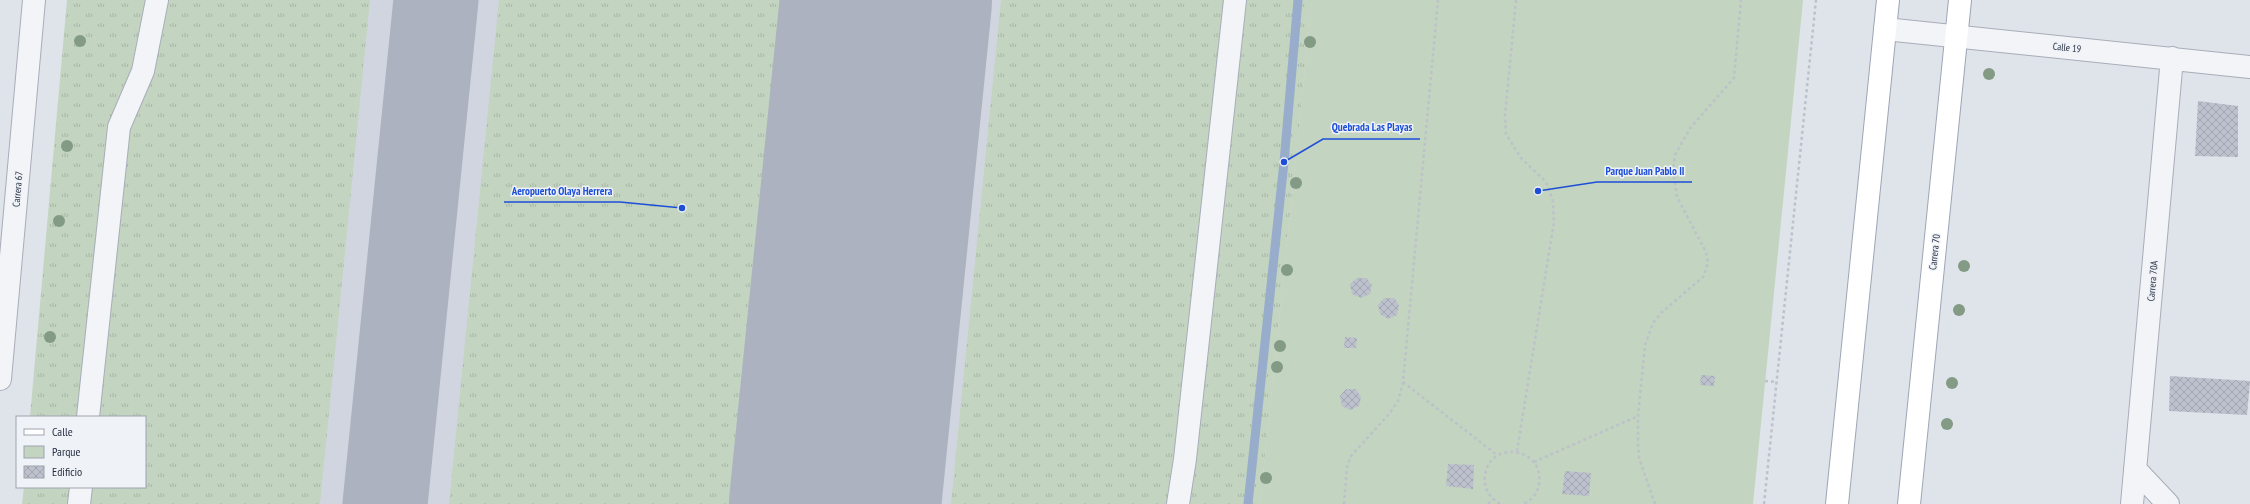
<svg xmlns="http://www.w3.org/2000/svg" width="2250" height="504" font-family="'PT Sans Narrow',sans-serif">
	<defs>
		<pattern id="grass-tufts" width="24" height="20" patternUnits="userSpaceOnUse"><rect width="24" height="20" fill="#c3d4c0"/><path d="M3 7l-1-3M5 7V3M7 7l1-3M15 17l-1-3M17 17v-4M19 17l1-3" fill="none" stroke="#a8b6a6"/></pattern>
		<pattern id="building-cross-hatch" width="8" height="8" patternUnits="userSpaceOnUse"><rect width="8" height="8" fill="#bcc1cd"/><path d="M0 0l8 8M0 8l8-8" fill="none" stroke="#a2a6b1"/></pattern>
	</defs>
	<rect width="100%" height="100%" fill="#dfe3ea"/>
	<path fill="#d1d5df" d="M 95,0 L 1312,0 L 1260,504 L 45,504 L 145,487 L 145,417 Z"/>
	<path fill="url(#grass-tufts)" d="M 67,0 L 149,0 L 80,417 L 30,417 Z
		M 164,0 L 370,0 L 320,504 L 87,504 L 89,487 L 145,487 L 145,417 L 96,417 L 123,150 Z
		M 499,0 L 784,0 L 735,504 L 449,504 Z
		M 1001,0 L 1312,0 L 1260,504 L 951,504 Z
		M 24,487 L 73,487 L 71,504 L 22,504 Z"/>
	<path fill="#c3d4c0" d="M 1312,0 L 1803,0 L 1753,504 L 1260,504 Z"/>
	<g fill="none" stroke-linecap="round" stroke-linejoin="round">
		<path stroke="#98adcc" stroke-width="9" d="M 1248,504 L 1284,162 L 1298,0"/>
		<path stroke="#acb2bf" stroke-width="85" d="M 385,504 L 436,0"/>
		<path stroke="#acb2bf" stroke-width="212" d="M 835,504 L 886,0"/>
	</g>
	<path fill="url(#building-cross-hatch)" d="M 2198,101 L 2238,106 L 2238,157 L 2195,156 Z
		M 1357,278 L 1366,278 L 1372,285 L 1370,294 L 1361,298 L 1352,294 L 1350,284 Z
		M 1384,298 L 1394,298 L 1399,305 L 1397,315 L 1388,319 L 1380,314 L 1378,305 Z
		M 1345,337 L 1357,338 L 1356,348 L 1344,348 Z
		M 1701,375 L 1715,376 L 1714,386 L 1700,385 Z
		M 2170,376 L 2250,381 L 2247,415 L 2169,411 Z
		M 1346,389 L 1356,389 L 1361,397 L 1359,406 L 1350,410 L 1342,406 L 1340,396 Z
		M 1448,464 L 1474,465 L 1473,489 L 1446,486 Z
		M 1565,471 L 1591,473 L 1589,496 L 1562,494 Z"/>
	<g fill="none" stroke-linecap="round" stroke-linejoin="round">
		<g stroke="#a8adb8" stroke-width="24">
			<path id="minor" d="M 1885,29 L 2250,67
				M 0,379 L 34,0
				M 88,417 L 119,127 L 143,71 L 157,0
				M 2135,469 L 2168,504
				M 79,504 L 81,487
				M 1178,504 L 1185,459 L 1235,0
				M 2132,504 L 2172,58"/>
		</g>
		<g stroke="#9ea6b6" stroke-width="24">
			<path id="major" d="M 1837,504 L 1888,0
				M 1909,504 L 1960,0"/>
		</g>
		<path stroke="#bdc1c9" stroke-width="2.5" stroke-dasharray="3 3" stroke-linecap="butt" d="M 1516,0 L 1505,115 L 1506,134 L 1521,158 L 1546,182 L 1553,201 L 1554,222 L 1517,451
			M 1765,381 L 1777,382
			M 1403,382 L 1497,455
			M 1534,462 L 1638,416
			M 1344,504 L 1347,467 L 1351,456 L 1389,414 L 1398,401 L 1403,382 L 1438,0
			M 1488,504 L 1493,499
			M 1500,504 C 1490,498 1483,488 1485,476 C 1489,439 1545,447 1539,484 C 1538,493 1531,501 1523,504
			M 1655,504 L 1639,458 L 1638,444 L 1638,416 L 1645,345 L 1653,323 L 1661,313 L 1703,277 L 1708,263 L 1706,252 L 1677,197 L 1673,169 L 1675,155 L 1691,127 L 1734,78 L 1741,0
			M 1764,504 L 1816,0"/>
		<use href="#minor" stroke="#f2f4f8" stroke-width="22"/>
		<use href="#major" stroke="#fff" stroke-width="22"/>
	</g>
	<g fill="#839a85">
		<circle cx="80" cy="41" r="6"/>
		<circle cx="1310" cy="42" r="6"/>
		<circle cx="1989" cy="74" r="6"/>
		<circle cx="67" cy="146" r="6"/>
		<circle cx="1296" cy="183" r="6"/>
		<circle cx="59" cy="221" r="6"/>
		<circle cx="1964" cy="266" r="6"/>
		<circle cx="1287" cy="270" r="6"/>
		<circle cx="1959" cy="310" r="6"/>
		<circle cx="50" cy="337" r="6"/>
		<circle cx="1280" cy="346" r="6"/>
		<circle cx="1277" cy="367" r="6"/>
		<circle cx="1952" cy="383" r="6"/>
		<circle cx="1947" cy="424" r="6"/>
		<circle cx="1266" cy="478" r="6"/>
	</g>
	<g text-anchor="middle" stroke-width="3" stroke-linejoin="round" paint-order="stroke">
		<g font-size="10" fill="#272f42" stroke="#eff2f7">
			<text transform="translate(2067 47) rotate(6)" y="4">Calle 19</text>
			<text transform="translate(17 189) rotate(-85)" y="4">Carrera 67</text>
			<text transform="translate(1934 252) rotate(-84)" y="4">Carrera 70</text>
			<text transform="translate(2152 281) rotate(-85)" y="4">Carrera 70A</text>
		</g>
	</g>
	<path fill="none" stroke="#1d4ed8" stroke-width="1.5" d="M1284 162L1323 139H1420M1538 191L1597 182H1692M682 208L620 202H504"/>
	<g fill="#1d4ed8" stroke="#eff2f7" stroke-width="1.5">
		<circle cx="1284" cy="162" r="4"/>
		<circle cx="1538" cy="191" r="4"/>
		<circle cx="682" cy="208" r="4"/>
	</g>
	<g font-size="11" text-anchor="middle" font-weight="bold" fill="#1d4ed8" stroke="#eff2f7" stroke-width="3" stroke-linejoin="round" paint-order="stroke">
		<text x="1372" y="131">Quebrada Las Playas</text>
		<text x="1645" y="175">Parque Juan Pablo II</text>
		<text x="562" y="195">Aeropuerto Olaya Herrera</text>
	</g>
	<rect x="16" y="416" width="130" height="72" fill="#eff2f7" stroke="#9fa4af"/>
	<rect x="24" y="429" width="20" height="6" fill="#ffffff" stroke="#9fa4af"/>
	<text x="52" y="436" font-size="12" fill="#272f42">Calle</text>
	<rect x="24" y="446" width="20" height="12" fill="#c3d4c0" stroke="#9fa4af"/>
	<text x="52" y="456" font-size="12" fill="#272f42">Parque</text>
	<rect x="24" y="466" width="20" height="12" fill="url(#building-cross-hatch)" stroke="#9fa4af"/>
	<text x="52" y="476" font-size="12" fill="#272f42">Edificio</text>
</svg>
